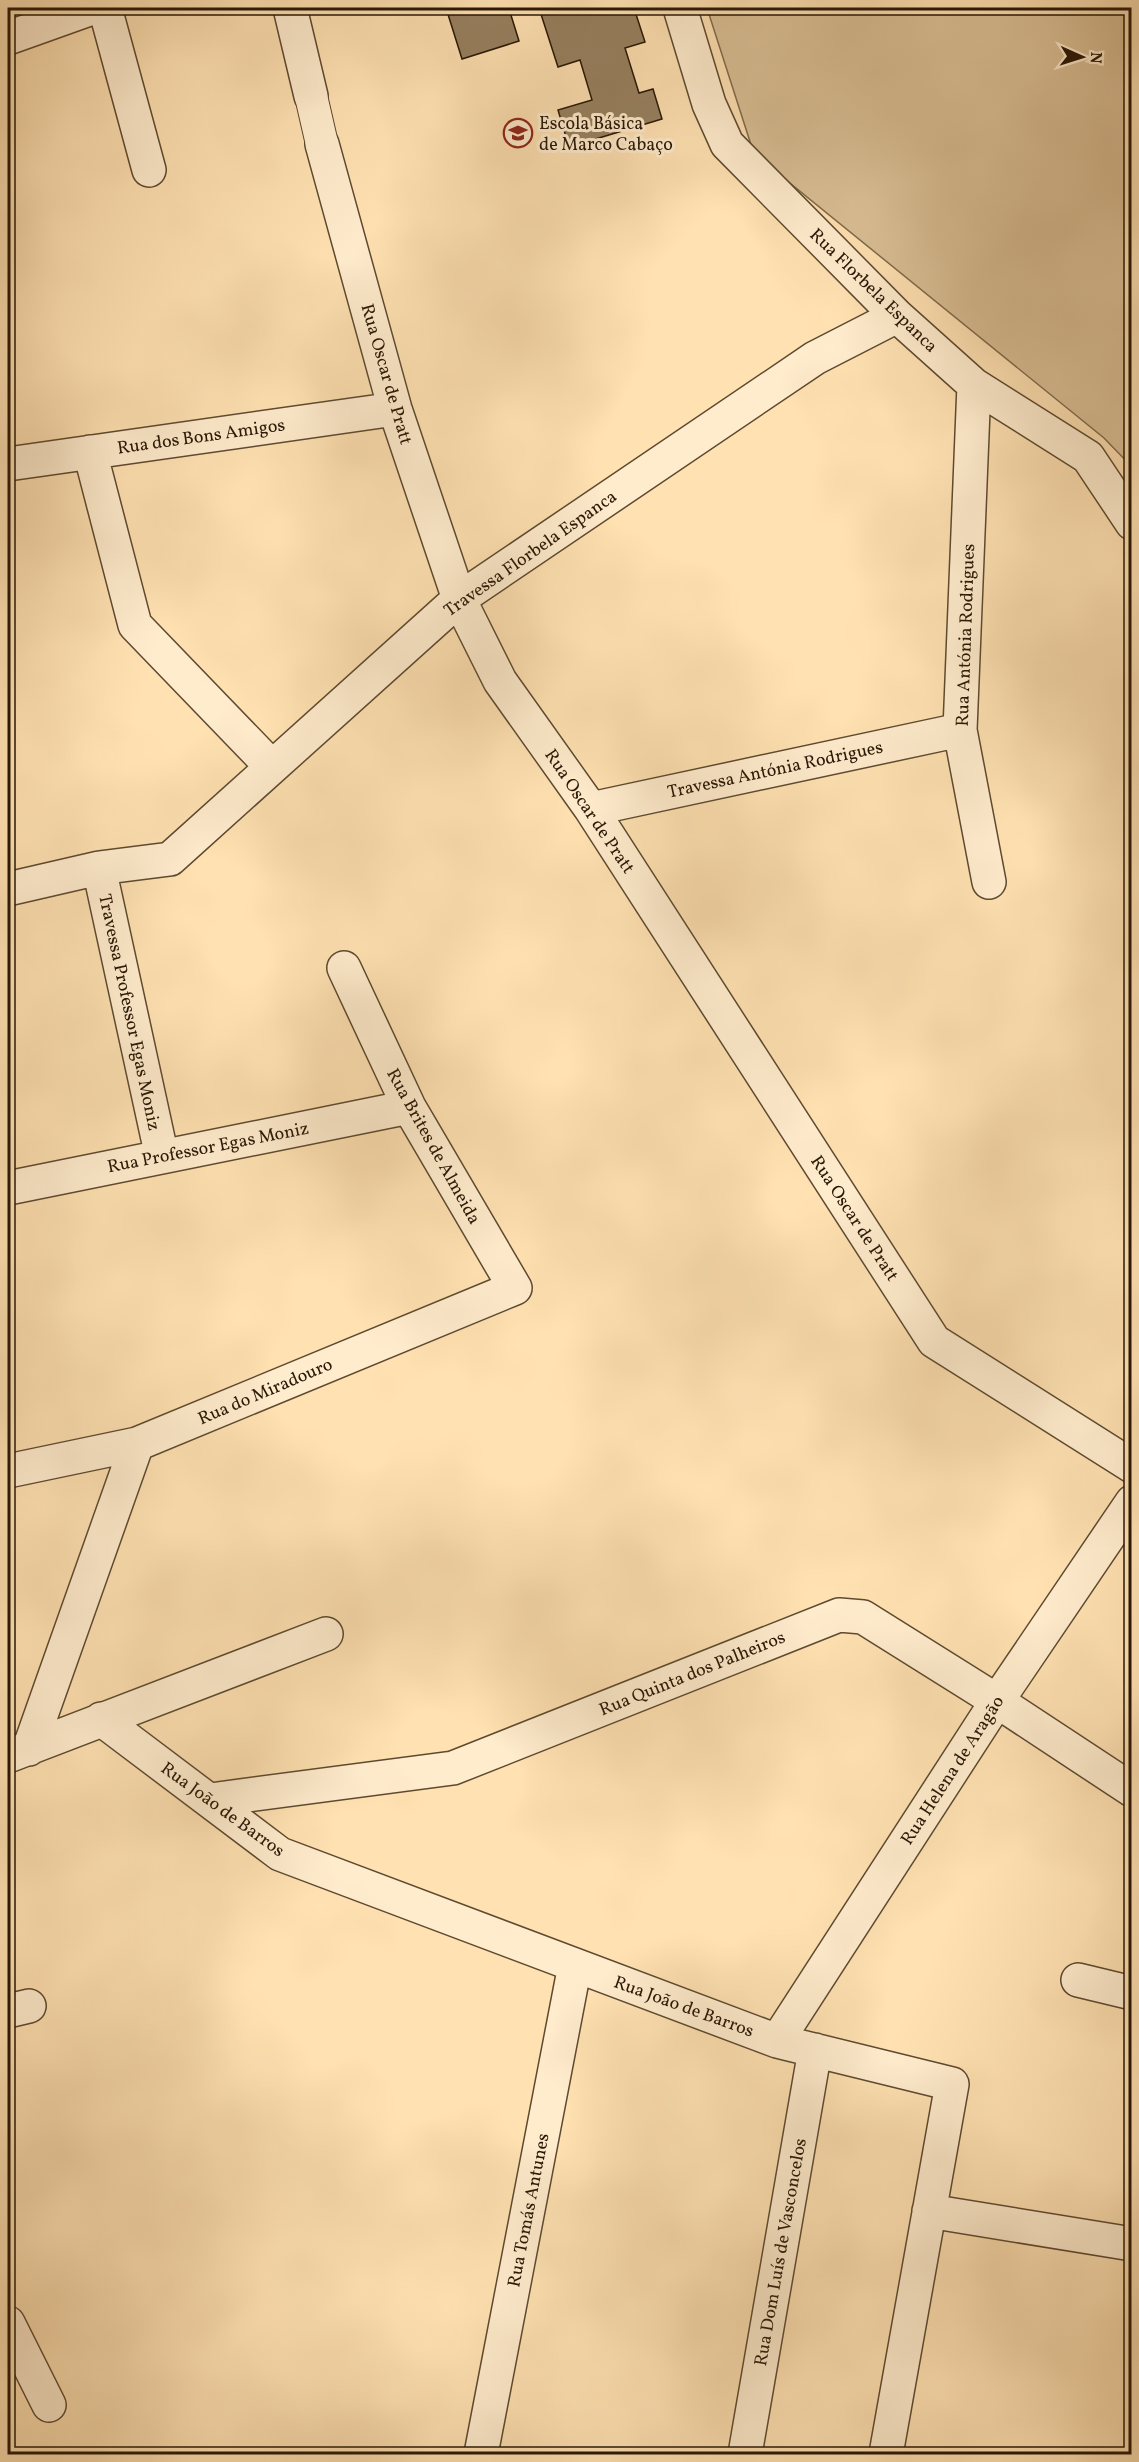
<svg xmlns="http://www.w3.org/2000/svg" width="1139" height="2462" font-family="Vollkorn,serif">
	<rect width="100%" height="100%" fill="#ffe1b2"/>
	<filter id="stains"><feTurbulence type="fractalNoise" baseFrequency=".00333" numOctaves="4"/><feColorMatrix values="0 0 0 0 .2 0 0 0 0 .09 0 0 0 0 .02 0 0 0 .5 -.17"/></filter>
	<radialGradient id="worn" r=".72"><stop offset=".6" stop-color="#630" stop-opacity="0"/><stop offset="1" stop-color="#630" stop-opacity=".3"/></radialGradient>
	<path fill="#dabf95" stroke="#806b4d" stroke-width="1.5" d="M 707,8 L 1131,8 L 1131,466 L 1104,438 L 754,154 Z"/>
	<path fill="#97805f" stroke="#271705" stroke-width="1.5" d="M 446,8 L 524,8 L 510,12 L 519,41 L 462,59 Z
		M 539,8 L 634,8 L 645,42 L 625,48 L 639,93 L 653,89 L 662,119 L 569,147 L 558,110 L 592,100 L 580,60 L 558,67 Z"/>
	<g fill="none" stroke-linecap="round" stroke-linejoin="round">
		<g stroke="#5d4a30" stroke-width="34">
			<path id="pedestrian" d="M 311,96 L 322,144"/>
		</g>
		<g stroke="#5d4a30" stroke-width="36">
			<path id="minor" d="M 105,8 L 149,170
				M 290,8 L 311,96
				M 680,8 L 709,104 L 727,144 L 897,316 L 974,385 L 1088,457 L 1132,523
				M 8,38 L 92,8
				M 322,144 L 395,409 L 459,599 L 500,681 L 591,809 L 934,1341 L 1132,1466
				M 974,385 L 960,730 L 989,882
				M 90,452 L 135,625 L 272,767
				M 8,464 L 395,409
				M 591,809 L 960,730
				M 99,868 L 162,1157
				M 8,889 L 99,868 L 170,859 L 459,599 L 815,358 L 897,316
				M 8,1188 L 409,1107
				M 8,1471 L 137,1444 L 515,1288 L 409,1107 L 344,968
				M 101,1719 L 280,1854 L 777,2041 L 952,2084 L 886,2454
				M 29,1749 L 137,1444
				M 8,1756 L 326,1634
				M 210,1800 L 453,1768 L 839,1615 L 863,1617 L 997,1701 L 1132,1790
				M 1078,1980 L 1132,1993
				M 8,2011 L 29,2006
				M 777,2041 L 997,1701 L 1132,1502
				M 929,2211 L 1132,2244
				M 8,2323 L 49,2405
				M 481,2454 L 575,1965
				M 745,2454 L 815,2050"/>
		</g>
		<use href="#pedestrian" stroke="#ffeccd" stroke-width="32"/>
		<use href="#minor" stroke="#ffeccd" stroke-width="33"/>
	</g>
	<defs>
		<g id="school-ring" transform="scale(1.5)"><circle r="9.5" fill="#ffeccd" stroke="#8f2418" stroke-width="1.5"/><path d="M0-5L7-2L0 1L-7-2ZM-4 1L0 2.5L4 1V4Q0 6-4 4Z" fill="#8f2418"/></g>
	</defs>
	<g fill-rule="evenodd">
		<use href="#school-ring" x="518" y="133"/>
	</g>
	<g text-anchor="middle" stroke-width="6" stroke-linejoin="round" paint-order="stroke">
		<g font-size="18" fill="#271705" stroke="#ffeccd" text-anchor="start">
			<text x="539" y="129">Escola Básica<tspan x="539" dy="21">de Marco Cabaço</tspan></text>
		</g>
		<g font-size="18" fill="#271705" stroke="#ffeccd">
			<text transform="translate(874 290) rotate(44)" y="6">Rua Florbela Espanca</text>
			<text transform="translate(387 374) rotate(74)" y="6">Rua Oscar de Pratt</text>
			<text transform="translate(201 436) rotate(-8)" y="6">Rua dos Bons Amigos</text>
			<text transform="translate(530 553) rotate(-35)" y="6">Travessa Florbela Espanca</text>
			<text transform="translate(965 635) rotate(-88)" y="6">Rua Antónia Rodrigues</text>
			<text transform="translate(775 769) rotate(-12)" y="6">Travessa Antónia Rodrigues</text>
			<text transform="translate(590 811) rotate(56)" y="6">Rua Oscar de Pratt</text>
			<text transform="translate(130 1012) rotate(78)" y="6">Travessa Professor Egas Moniz</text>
			<text transform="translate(434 1146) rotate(61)" y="6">Rua Brites de Almeida</text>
			<text transform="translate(208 1147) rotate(-11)" y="6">Rua Professor Egas Moniz</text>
			<text transform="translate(855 1218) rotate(57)" y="6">Rua Oscar de Pratt</text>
			<text transform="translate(265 1391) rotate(-23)" y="6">Rua do Miradouro</text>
			<text transform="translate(692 1673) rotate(-22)" y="6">Rua Quinta dos Palheiros</text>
			<text transform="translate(952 1770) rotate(-57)" y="6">Rua Helena de Aragão</text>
			<text transform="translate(223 1809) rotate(36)" y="6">Rua João de Barros</text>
			<text transform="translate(684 2006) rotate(20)" y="6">Rua João de Barros</text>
			<text transform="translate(528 2210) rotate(-79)" y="6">Rua Tomás Antunes</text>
			<text transform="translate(780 2252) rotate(-80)" y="6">Rua Dom Luís de Vasconcelos</text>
		</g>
	</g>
	<rect width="1139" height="2462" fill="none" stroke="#ffe1b2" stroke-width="30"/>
	<rect x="9" y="9" width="1121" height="2444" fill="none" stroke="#271705" stroke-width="3"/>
	<rect x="15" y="15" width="1109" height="2432" fill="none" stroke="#271705" stroke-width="1.5"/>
	<g transform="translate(1082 57) rotate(93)" stroke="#ffeccd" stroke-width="4.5" paint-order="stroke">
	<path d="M0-4.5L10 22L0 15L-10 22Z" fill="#271705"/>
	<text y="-9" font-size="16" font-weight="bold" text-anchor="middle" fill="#271705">N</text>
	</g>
	<rect width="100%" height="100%" filter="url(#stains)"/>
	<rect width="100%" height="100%" fill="url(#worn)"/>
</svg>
